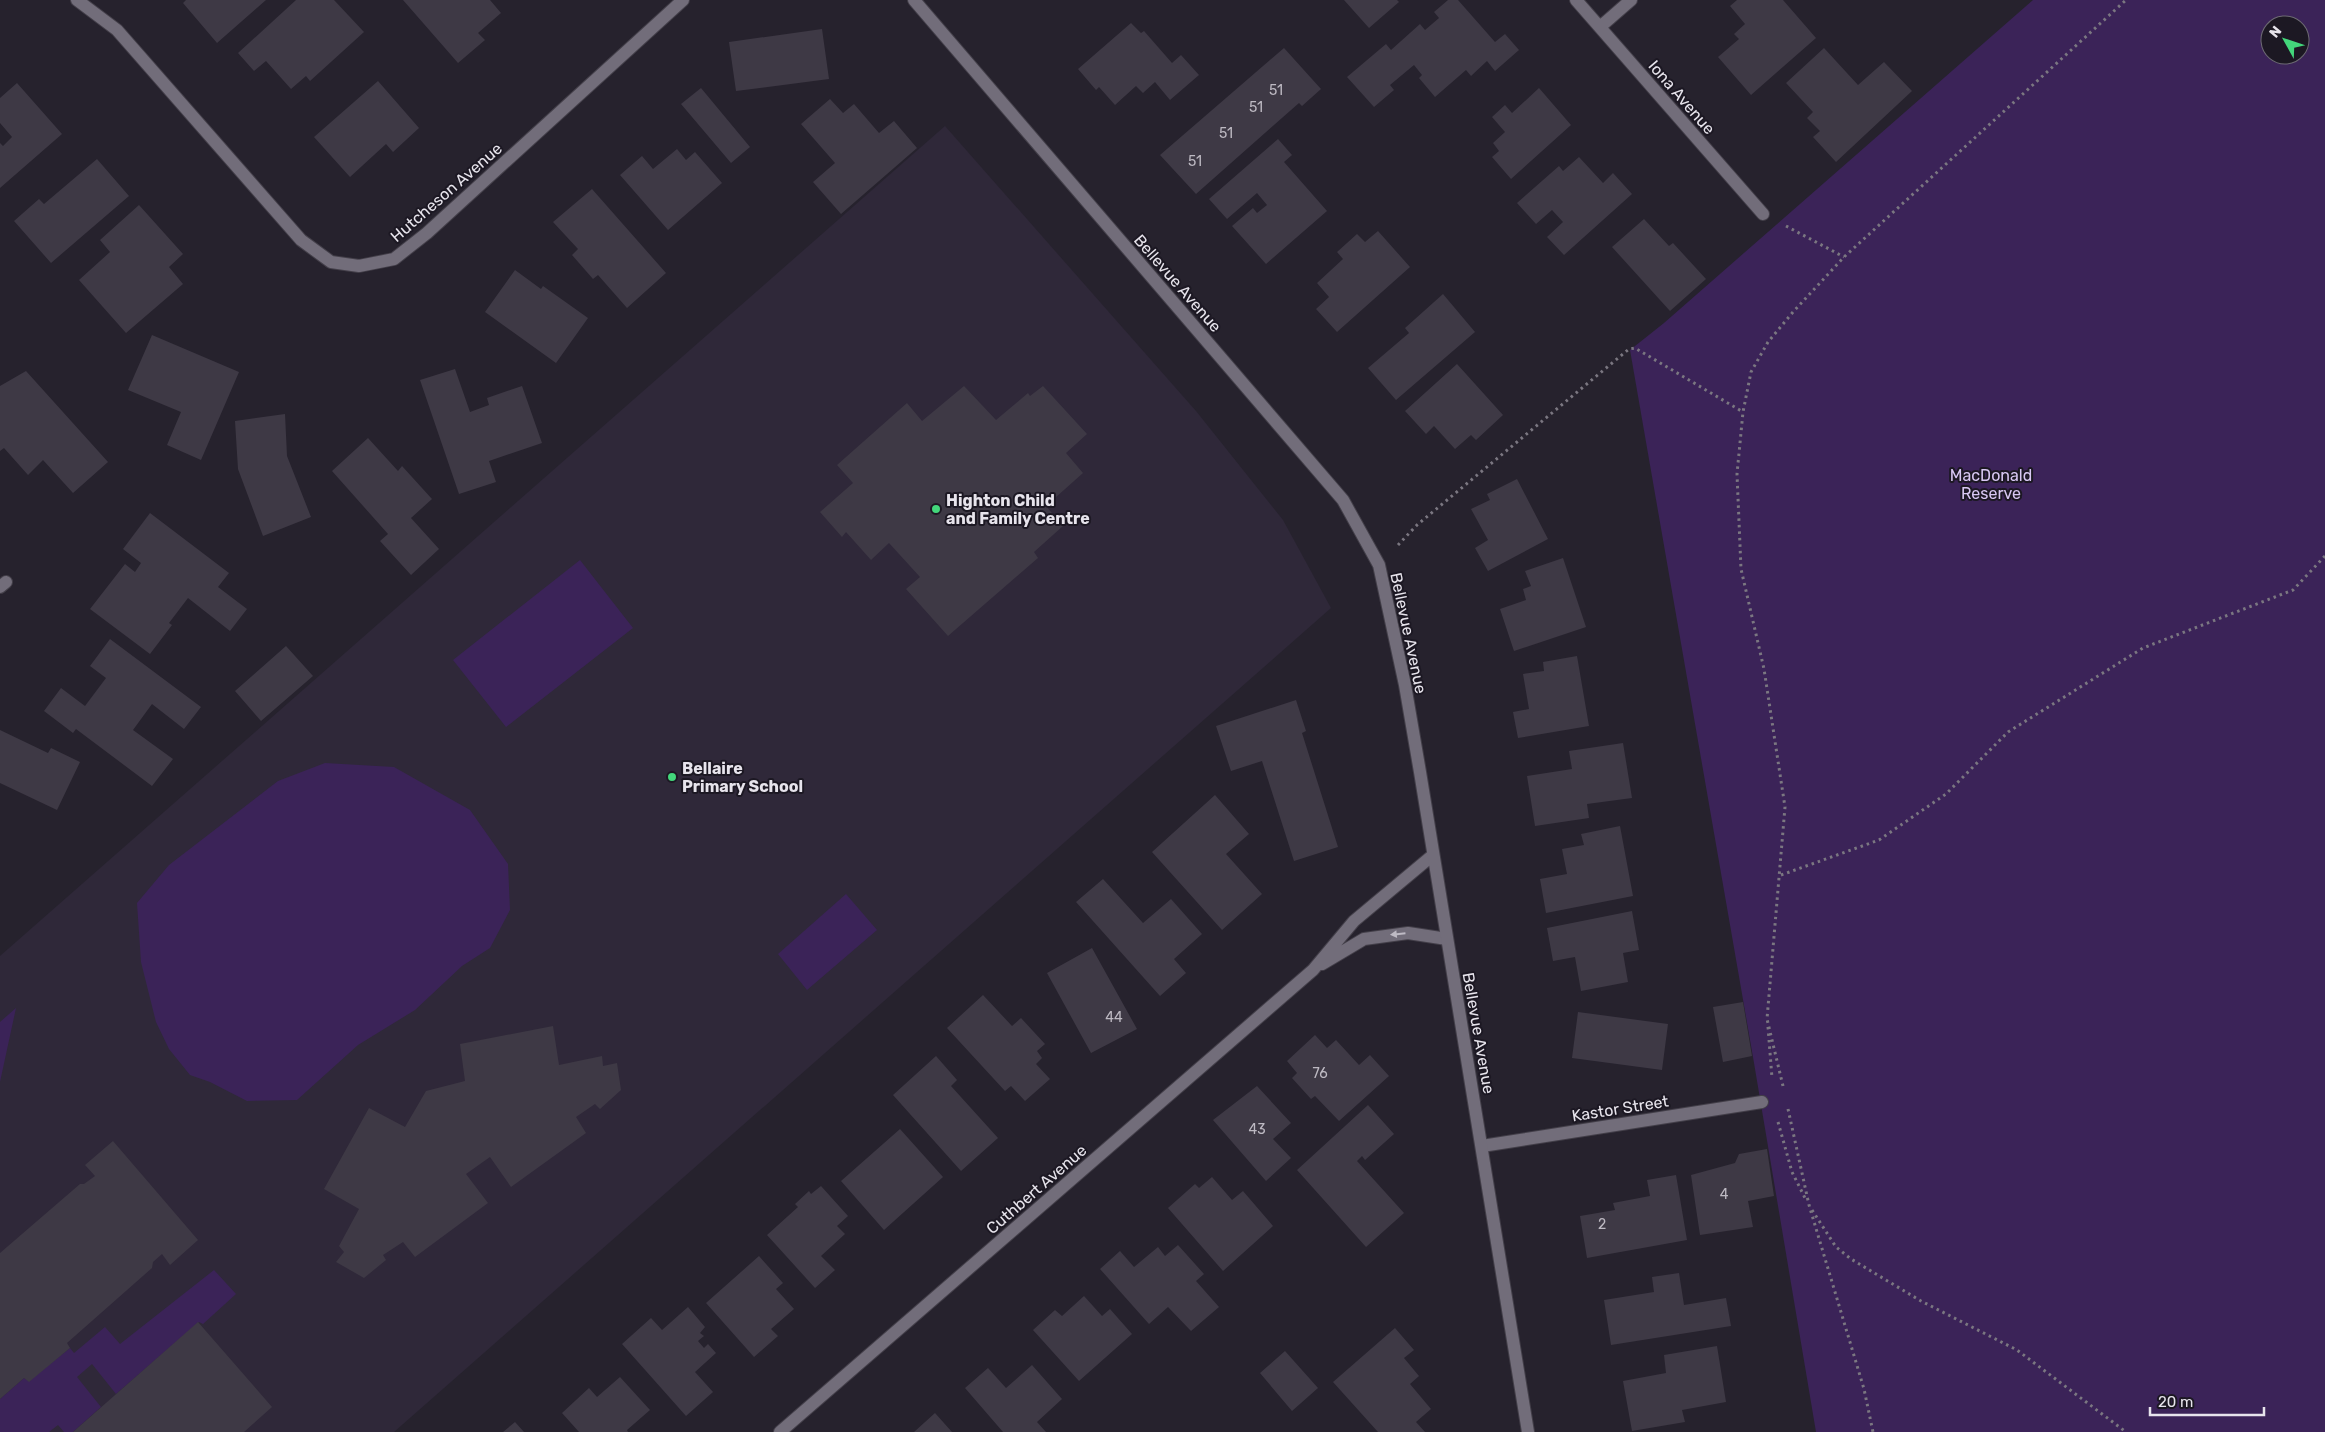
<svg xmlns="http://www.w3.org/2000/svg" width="2325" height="1432" font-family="Rubik,sans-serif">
	<rect width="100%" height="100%" fill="#26222d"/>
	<path fill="#2f2839" d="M 945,126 L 1196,411 L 1283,520 L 1331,608 L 394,1432 L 0,1432 L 0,956 Z"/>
	<path fill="#3b2358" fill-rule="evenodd" d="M 2033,0 L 2325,0 L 2325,1432 L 1816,1432 L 1753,1057 L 1630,350 L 1664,323 ZM 2270,25 L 2300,25 L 2300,55 L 2270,55 Z
		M 580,560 L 633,628 L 506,727 L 453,660 Z
		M 325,763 L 394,767 L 470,810 L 508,864 L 510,910 L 490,948 L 462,966 L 415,1010 L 358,1045 L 297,1100 L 247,1101 L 210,1082 L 190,1075 L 169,1049 L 156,1022 L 141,962 L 137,903 L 169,865 L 278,781 Z
		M 846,894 L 877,930 L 807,990 L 778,954 Z
		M 16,1008 L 0,1082 L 0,1022 Z
		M 214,1270 L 236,1294 L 203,1324 L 199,1322 L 116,1394 L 92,1364 L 77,1377 L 101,1407 L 73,1432 L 64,1432 L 58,1425 L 49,1432 L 0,1432 L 0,1399 L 24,1378 L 29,1381 L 70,1348 L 74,1353 L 105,1327 L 120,1344 Z"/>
	<path fill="#3e3945" d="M 186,0 L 266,0 L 217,43 L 183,3 Z
		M 296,0 L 334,0 L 364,32 L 310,81 L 306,76 L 291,89 L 266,61 L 254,71 L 238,53 Z
		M 403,0 L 490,0 L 501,13 L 478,33 L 485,40 L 458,63 Z
		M 1344,0 L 1397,0 L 1399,2 L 1369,28 Z
		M 1448,0 L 1458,0 L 1495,42 L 1505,34 L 1519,50 L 1495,71 L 1487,61 L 1471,76 L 1466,70 L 1435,97 L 1419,78 L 1422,75 L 1414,65 L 1390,85 L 1394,90 L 1374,107 L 1347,77 L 1386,44 L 1391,50 L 1420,24 L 1425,30 L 1439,18 L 1434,12 Z
		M 1737,0 L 1783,0 L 1816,38 L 1751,95 L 1718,57 L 1739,39 L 1734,34 L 1745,24 L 1730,6 Z
		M 1131,23 L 1141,33 L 1144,31 L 1172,63 L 1181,55 L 1199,75 L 1170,100 L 1155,82 L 1143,93 L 1136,86 L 1115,105 L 1099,87 L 1096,90 L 1078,69 Z
		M 822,29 L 829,79 L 736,91 L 729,42 Z
		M 1284,48 L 1321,89 L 1302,106 L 1299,103 L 1196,194 L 1160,155 Z
		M 1824,48 L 1858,85 L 1884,62 L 1912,91 L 1836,162 L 1813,137 L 1820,131 L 1807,118 L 1813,112 L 1786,83 Z
		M 378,81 L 419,128 L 393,152 L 386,144 L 350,177 L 314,137 Z
		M 17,83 L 62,134 L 0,188 L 0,143 L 3,146 L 12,137 L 0,123 L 0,98 Z
		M 701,88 L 750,147 L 731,163 L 681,104 Z
		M 1539,88 L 1571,125 L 1511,179 L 1492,157 L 1499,151 L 1493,143 L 1505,132 L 1492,117 L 1505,105 L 1512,113 Z
		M 830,99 L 843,113 L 854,104 L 879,133 L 894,121 L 917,148 L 841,214 L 813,182 L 835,163 L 801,124 Z
		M 1278,139 L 1292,155 L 1284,162 L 1327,211 L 1266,264 L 1232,226 L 1253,208 L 1257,213 L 1267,205 L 1257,193 L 1227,219 L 1209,199 Z
		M 677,149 L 686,160 L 695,152 L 722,183 L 668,230 L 620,175 L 642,156 L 653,169 Z
		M 1579,157 L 1603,183 L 1613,173 L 1632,194 L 1564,255 L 1547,237 L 1563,222 L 1552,210 L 1536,224 L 1517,203 L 1559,166 L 1563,171 Z
		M 97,159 L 129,196 L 51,263 L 14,221 L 39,199 L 44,204 Z
		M 592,189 L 666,273 L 627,308 L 598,275 L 593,279 L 572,255 L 578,249 L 553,222 Z
		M 139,205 L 183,254 L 169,267 L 183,284 L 126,333 L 79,280 L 110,252 L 100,240 Z
		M 1644,219 L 1669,246 L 1673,243 L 1706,279 L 1670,311 L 1612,247 Z
		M 1378,231 L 1410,267 L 1337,332 L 1316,309 L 1329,297 L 1317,283 L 1343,259 L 1337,252 L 1357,234 L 1365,242 Z
		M 515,270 L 541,289 L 543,286 L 588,318 L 556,363 L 485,312 Z
		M 1443,294 L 1475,332 L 1396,400 L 1368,368 L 1409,333 L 1405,328 Z
		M 152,335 L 239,372 L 201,460 L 167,445 L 181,412 L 128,390 Z
		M 1457,364 L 1503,415 L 1476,440 L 1471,435 L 1455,449 L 1434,426 L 1426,434 L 1405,411 Z
		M 455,369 L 470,412 L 489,405 L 487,398 L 522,386 L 542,443 L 489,461 L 496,482 L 459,494 L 420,380 Z
		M 26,371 L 108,462 L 73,493 L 43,460 L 28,475 L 4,448 L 0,451 L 0,386 Z
		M 964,386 L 996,420 L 1028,393 L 1030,396 L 1043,386 L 1087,434 L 1066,453 L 1083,473 L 1046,506 L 1063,526 L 1034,552 L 1038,558 L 948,636 L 906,589 L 920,577 L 889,543 L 871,560 L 846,532 L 842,537 L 820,512 L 853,483 L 837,465 L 907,403 L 922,421 Z
		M 285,414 L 287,456 L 311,517 L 263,536 L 238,469 L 235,421 Z
		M 368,438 L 398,471 L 402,466 L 432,499 L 411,518 L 439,549 L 411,575 L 380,541 L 388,534 L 332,471 Z
		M 1517,479 L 1548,539 L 1488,571 L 1475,548 L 1488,540 L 1471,509 L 1490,500 L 1487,494 Z
		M 150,513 L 229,573 L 218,587 L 247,609 L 230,631 L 188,598 L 169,623 L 172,625 L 150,654 L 90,609 L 125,564 L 135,572 L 141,563 L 123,549 Z
		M 1563,558 L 1586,627 L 1514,651 L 1500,609 L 1526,600 L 1523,589 L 1531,586 L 1525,571 Z
		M 110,639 L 201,707 L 184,729 L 152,704 L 133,730 L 173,759 L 152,786 L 76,729 L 73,733 L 44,711 L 61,688 L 85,706 L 106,678 L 90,666 Z
		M 286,646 L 313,676 L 261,721 L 235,691 Z
		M 1577,656 L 1589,726 L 1518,738 L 1513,712 L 1529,709 L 1523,674 L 1544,671 L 1543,662 Z
		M 1296,700 L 1306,731 L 1302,733 L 1338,847 L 1294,861 L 1262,761 L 1231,771 L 1216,726 Z
		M 0,730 L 48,753 L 51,748 L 80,762 L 57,810 L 0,783 Z
		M 1623,743 L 1632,798 L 1587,804 L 1589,818 L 1535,826 L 1527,776 L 1572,769 L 1569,751 Z
		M 1215,795 L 1249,834 L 1226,854 L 1262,894 L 1222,930 L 1152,852 Z
		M 1620,826 L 1633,896 L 1546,913 L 1540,879 L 1567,874 L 1562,849 L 1584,845 L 1581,834 Z
		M 1103,879 L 1143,923 L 1171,899 L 1202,934 L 1174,959 L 1186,973 L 1160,996 L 1076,902 Z
		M 1632,911 L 1639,950 L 1623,953 L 1628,982 L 1581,991 L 1575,957 L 1553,961 L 1547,928 Z
		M 1092,948 L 1137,1029 L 1091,1053 L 1047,973 Z
		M 983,995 L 1012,1026 L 1021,1018 L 1045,1044 L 1037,1051 L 1042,1058 L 1036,1064 L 1050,1079 L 1025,1101 L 1011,1086 L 1005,1091 L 947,1028 Z
		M 1743,1002 L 1752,1056 L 1723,1062 L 1713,1007 Z
		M 1578,1012 L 1668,1024 L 1662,1070 L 1572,1058 Z
		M 553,1026 L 559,1065 L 602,1056 L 603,1066 L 617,1063 L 621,1090 L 600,1109 L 595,1104 L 576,1117 L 586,1133 L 511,1187 L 490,1157 L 466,1174 L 488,1203 L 415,1257 L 403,1242 L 383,1255 L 386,1260 L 364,1278 L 336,1262 L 344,1252 L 339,1246 L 359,1209 L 324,1189 L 369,1108 L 405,1127 L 426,1091 L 465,1081 L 460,1044 Z
		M 1315,1035 L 1327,1048 L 1336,1040 L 1359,1065 L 1370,1055 L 1389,1076 L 1339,1121 L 1315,1096 L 1311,1099 L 1292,1078 L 1297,1073 L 1287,1061 Z
		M 936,1056 L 957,1080 L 951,1086 L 998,1138 L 961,1171 L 893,1095 Z
		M 1257,1086 L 1291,1123 L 1273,1139 L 1291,1158 L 1266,1181 L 1213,1120 Z
		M 1368,1105 L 1394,1134 L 1365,1160 L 1362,1156 L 1357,1161 L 1404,1213 L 1366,1247 L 1297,1170 Z
		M 900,1129 L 943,1177 L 884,1230 L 841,1181 Z
		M 113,1141 L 198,1240 L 170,1265 L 162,1254 L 153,1262 L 152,1268 L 67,1343 L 70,1348 L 29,1382 L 24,1378 L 0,1399 L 0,1253 L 80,1184 L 84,1184 L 95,1176 L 85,1165 Z
		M 1767,1149 L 1774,1196 L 1748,1201 L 1753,1227 L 1700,1235 L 1691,1175 L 1735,1163 L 1739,1154 Z
		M 1676,1175 L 1687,1240 L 1587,1258 L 1580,1216 L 1615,1210 L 1613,1203 L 1650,1196 L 1647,1180 Z
		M 1212,1177 L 1232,1200 L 1243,1191 L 1273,1226 L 1223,1271 L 1168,1208 L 1195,1184 L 1199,1188 Z
		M 821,1186 L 848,1216 L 837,1226 L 845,1234 L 821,1256 L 835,1270 L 815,1288 L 767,1235 L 798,1207 L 795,1204 L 809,1191 L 811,1194 Z
		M 1178,1245 L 1204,1274 L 1196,1281 L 1219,1307 L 1191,1331 L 1168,1307 L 1149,1324 L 1100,1269 L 1120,1251 L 1134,1267 L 1158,1247 L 1165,1256 Z
		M 759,1256 L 783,1283 L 776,1289 L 794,1309 L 771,1329 L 778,1336 L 754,1357 L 706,1303 Z
		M 1679,1273 L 1684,1305 L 1726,1298 L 1731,1326 L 1611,1345 L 1604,1300 L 1654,1292 L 1652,1277 Z
		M 1084,1296 L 1102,1316 L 1110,1309 L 1132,1334 L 1079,1381 L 1033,1330 L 1055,1310 L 1062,1316 Z
		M 688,1307 L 705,1327 L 700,1333 L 704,1336 L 698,1341 L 704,1348 L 708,1344 L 716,1353 L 695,1372 L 713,1392 L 686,1416 L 622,1344 L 651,1318 L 662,1330 Z
		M 198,1322 L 272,1407 L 244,1432 L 73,1432 Z
		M 1395,1328 L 1414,1350 L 1404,1358 L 1419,1376 L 1410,1384 L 1431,1409 L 1416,1422 L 1425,1432 L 1378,1432 L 1333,1382 Z
		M 1717,1346 L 1726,1402 L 1682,1410 L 1685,1422 L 1632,1431 L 1623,1381 L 1666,1373 L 1664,1355 Z
		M 1285,1351 L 1318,1388 L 1292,1411 L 1260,1373 Z
		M 1032,1365 L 1062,1399 L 1037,1422 L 1046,1432 L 1003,1432 L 965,1388 L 988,1368 L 1006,1388 Z
		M 620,1377 L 650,1410 L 627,1430 L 628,1432 L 579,1432 L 562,1413 L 589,1388 L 597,1397 Z
		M 935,1413 L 952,1432 L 914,1432 Z
		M 515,1422 L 524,1432 L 503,1432 Z"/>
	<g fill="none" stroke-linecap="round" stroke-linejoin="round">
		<g stroke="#433f49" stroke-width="14">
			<path id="service" d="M 1482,1146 L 1762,1102"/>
		</g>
		<g stroke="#433f49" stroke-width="14">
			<path id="minor" d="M 77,0 L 117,30 L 301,240 L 331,262 L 359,266 L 394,259 L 427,233 L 683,0
				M 1576,0 L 1763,214
				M 1600,27 L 1631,0
				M 0,587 L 6,582
				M 1322,964 L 1364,939 L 1408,933 L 1447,939
				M 780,1432 L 1313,970 L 1354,921 L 1433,855"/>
		</g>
		<g stroke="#433f49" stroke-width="14">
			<path id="tertiary" d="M 914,0 L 1343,500 L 1379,565 L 1405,685 L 1420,772 L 1528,1432"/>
		</g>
		<path stroke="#7b7781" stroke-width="3" stroke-dasharray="2.5 4" stroke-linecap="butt" d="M 1786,226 L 1844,257
			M 1398,545 L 1417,525 L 1629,349 L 1635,348 L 1743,412
			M 1781,875 L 1879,840 L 1946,794 L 2008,732 L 2143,648 L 2293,590 L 2325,556
			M 1768,1027 L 1772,1078
			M 1783,1086 L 1767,1019 L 1785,807 L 1764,669 L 1741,569 L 1737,474 L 1743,412 L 1751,372 L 1768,342 L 1793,312 L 1844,257 L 2126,0
			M 1788,1109 L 1809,1205 L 1864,1389 L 1873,1432
			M 1778,1122 L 1792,1172 L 1806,1200
			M 1812,1210 L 1836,1247 L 1851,1259 L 1921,1301 L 2017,1350 L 2126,1432"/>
		<use href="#service" stroke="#726d7a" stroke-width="12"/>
		<use href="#minor" stroke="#726d7a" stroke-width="12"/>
		<use href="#tertiary" stroke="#726d7a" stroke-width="12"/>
	</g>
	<defs><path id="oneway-solid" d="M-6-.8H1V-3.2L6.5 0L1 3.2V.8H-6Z" transform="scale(1.25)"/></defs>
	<use fill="#bebac4" href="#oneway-solid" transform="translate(1398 934) rotate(174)"/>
	<g fill="#43d77b" stroke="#1c1823" stroke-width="2">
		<circle cx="936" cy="509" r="5"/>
		<circle cx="672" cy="777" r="5"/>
	</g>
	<g text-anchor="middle" stroke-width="4" stroke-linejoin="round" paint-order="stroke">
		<g font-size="14" fill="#bdb9c2">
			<text x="1276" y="95">51</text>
			<text x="1256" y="112">51</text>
			<text x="1226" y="138">51</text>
			<text x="1195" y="166">51</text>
			<text x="1114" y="1022">44</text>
			<text x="1320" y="1078">76</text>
			<text x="1257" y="1134">43</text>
			<text x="1724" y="1199">4</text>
			<text x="1602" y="1229">2</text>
		</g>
		<g font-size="16" fill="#e7e4ec" stroke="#1c1823">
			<text transform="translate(1682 97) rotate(49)" y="6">Iona Avenue</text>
			<text transform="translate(446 192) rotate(-41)" y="6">Hutcheson Avenue</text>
			<text transform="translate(1178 283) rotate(49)" y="6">Bellevue Avenue</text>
			<text transform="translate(1409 633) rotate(78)" y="6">Bellevue Avenue</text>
			<text transform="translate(1479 1033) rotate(80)" y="6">Bellevue Avenue</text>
			<text transform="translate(1620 1108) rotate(-9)" y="6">Kastor Street</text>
			<text transform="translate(1036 1189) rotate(-41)" y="6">Cuthbert Avenue</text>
		</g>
		<g font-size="16" fill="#d8c7f3" stroke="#1c1823">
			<text x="1991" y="481">MacDonald<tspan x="1991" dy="18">Reserve</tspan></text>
		</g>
		<g font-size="16" font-weight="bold" fill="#e7e4ec" stroke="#1c1823" text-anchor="start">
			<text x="946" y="506">Highton Child<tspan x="946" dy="18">and Family Centre</tspan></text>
			<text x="682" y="774">Bellaire<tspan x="682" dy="18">Primary School</tspan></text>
		</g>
	</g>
	<g transform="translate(2285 40) rotate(310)"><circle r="24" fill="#1c1823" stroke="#6d6a73"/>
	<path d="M0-4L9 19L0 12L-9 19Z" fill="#43d77b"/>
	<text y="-8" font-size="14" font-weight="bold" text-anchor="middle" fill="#e7e4ec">N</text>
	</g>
	<path d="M2150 1407v8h114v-8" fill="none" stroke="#e7e4ec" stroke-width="2.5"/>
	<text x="2158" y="1407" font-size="15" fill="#e7e4ec" stroke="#1c1823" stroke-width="4" paint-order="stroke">20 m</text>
</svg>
